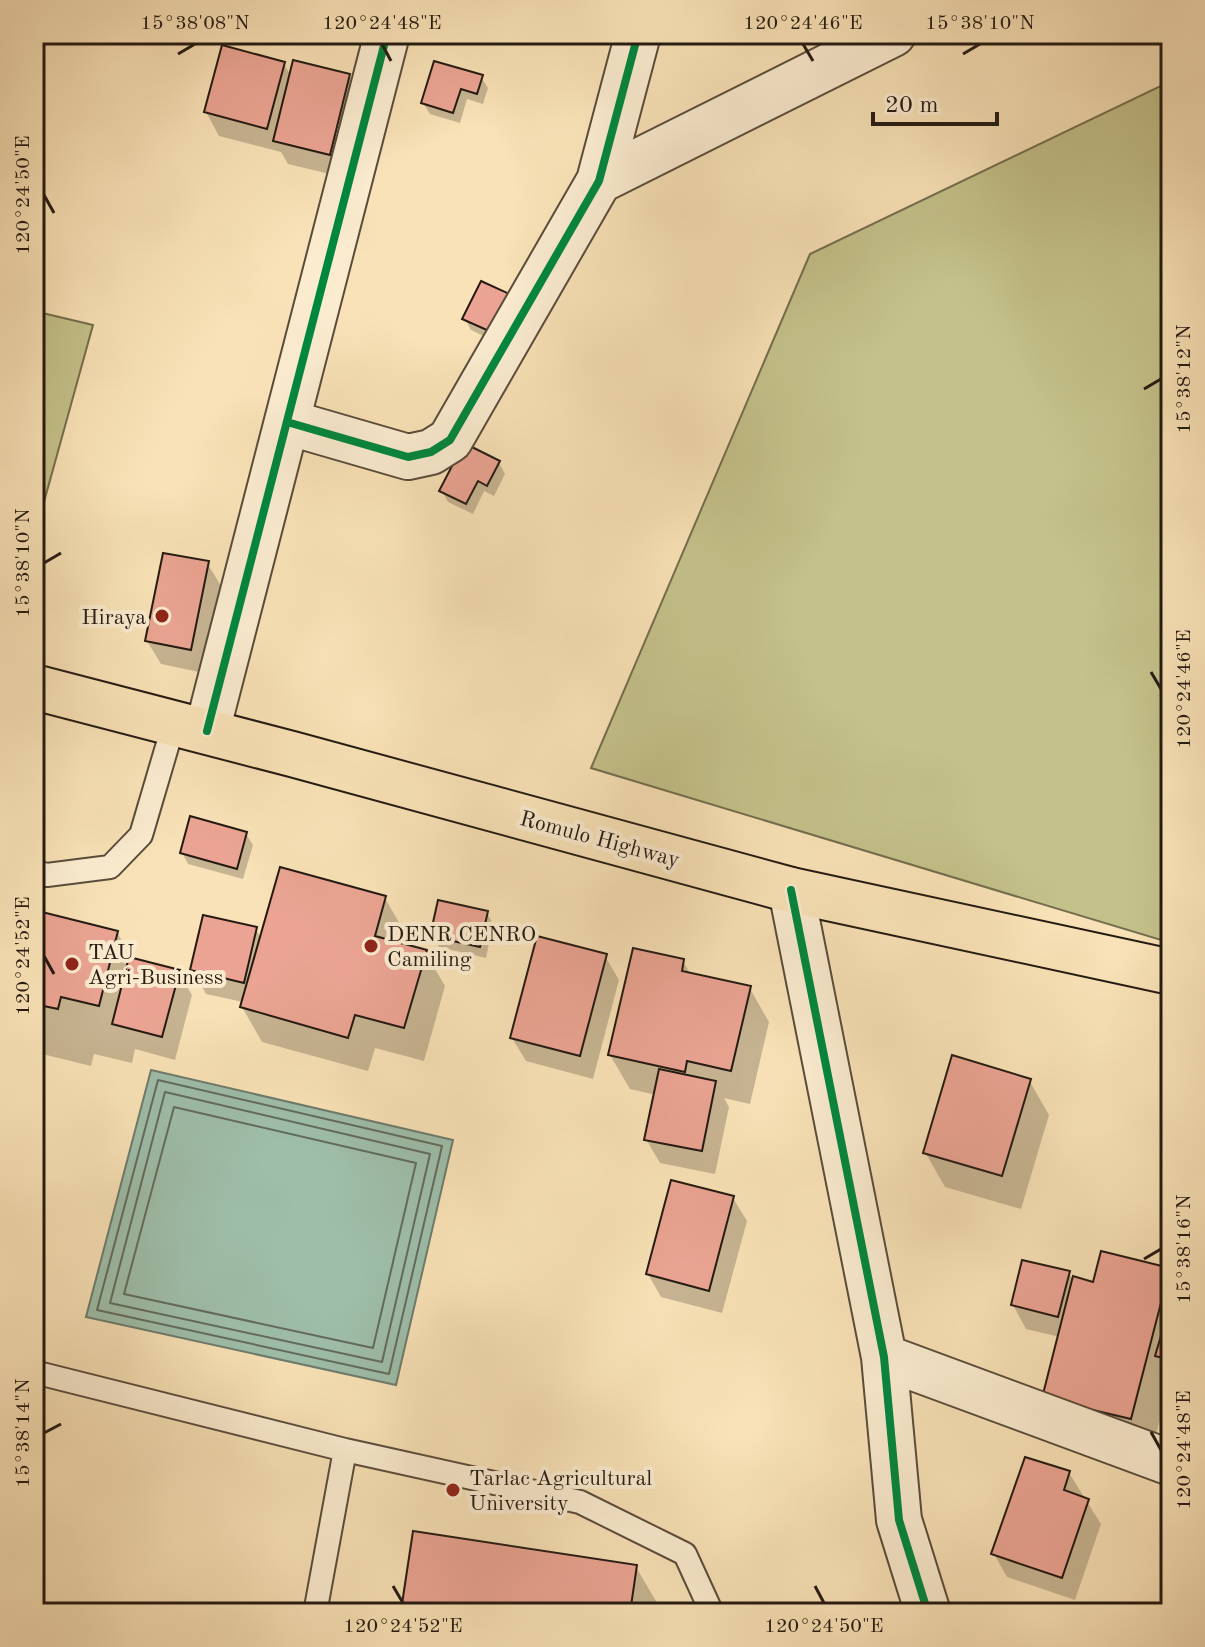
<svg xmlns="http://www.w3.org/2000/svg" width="1205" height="1647" font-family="'Old Standard TT',serif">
	<rect width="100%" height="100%" fill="#f9e2b7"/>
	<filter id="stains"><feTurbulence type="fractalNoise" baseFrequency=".0025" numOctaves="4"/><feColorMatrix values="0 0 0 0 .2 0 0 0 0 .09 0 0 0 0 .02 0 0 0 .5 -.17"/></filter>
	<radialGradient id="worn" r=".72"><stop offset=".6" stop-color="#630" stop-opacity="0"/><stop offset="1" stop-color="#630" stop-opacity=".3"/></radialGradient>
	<path fill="#c4c18a" stroke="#746e4e" stroke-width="2" d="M 1171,81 L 1171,943 L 591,768 L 810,254 Z
		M 34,311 L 93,325 L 34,538 Z"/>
	<path fill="#9ebeaa" stroke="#6d7c6d" stroke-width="2" d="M 151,1070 L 453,1140 L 396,1385 L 86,1317 Z"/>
	<path fill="#0003" d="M 284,64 L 291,76 L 349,75 L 362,99 L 342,177 L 288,164 L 281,152 L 219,136 L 206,112 Z
		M 481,77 L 488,88 L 483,104 L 467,99 L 460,123 L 430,114 L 423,103 Z
		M 482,283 L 504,346 L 471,330 L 465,319 Z
		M 499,463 L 505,474 L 494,496 L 484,491 L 473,514 L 448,502 L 442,491 Z
		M 207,563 L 221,586 L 204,673 L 161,664 L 147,641 Z
		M 246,834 L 253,845 L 243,879 L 188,864 L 182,852 Z
		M 385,898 L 405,933 L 401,945 L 425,952 L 445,986 L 424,1061 L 375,1048 L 368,1071 L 262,1042 L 242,1007 L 243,1002 L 206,994 L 193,970 L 256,929 L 261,939 Z
		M 34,912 L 117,932 L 133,960 L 178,972 L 192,995 L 175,1060 L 135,1049 L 132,1063 L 94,1054 L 91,1066 L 34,1052 Z
		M 487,913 L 493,924 L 486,958 L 439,947 L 432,935 Z
		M 605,956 L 619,980 L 593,1079 L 526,1061 L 512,1038 Z
		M 683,961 L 691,975 L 749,987 L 769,1022 L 750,1104 L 724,1098 L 729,1107 L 715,1174 L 660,1163 L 646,1139 L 656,1095 L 630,1089 L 610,1055 Z
		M 1029,1080 L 1049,1115 L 1021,1209 L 945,1187 L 925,1152 Z
		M 733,1198 L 747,1221 L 722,1313 L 661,1297 L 648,1274 Z
		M 1168,1270 L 1171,1274 L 1171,1379 L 1151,1453 L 1064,1432 L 1060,1337 L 1026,1329 L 1013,1305 L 1068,1273 L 1072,1278 L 1094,1284 Z
		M 1069,1473 L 1101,1524 L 1075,1600 L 1007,1577 L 994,1554 Z
		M 636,1567 L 663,1613 L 409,1613 L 404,1603 Z"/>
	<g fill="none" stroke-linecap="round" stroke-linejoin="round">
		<path stroke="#616c5e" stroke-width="2" d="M 158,1080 L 442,1146 L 389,1374 L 97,1310 Z
			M 165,1092 L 430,1154 L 382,1362 L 110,1303 Z
			M 174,1107 L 416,1163 L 373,1348 L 124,1294 Z"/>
	</g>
	<path fill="#eba493" stroke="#241a12" stroke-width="2" d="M 222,45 L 285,62 L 267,129 L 204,112 Z
		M 293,60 L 350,74 L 330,155 L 273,141 Z
		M 434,61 L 483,75 L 477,94 L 461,89 L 453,113 L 421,103 Z
		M 481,281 L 516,297 L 498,335 L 462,319 Z
		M 464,443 L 500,461 L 487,486 L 478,481 L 466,504 L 439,491 Z
		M 163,553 L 209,561 L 191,650 L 145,641 Z
		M 190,816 L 247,832 L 237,869 L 180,853 Z
		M 280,867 L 386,896 L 375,936 L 427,950 L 404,1028 L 355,1015 L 348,1038 L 240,1007 Z
		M 438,900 L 488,911 L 480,947 L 430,936 Z
		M 34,910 L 118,931 L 99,1006 L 61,997 L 58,1009 L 34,1004 Z
		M 203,915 L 257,927 L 244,983 L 190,970 Z
		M 537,936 L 607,954 L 580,1056 L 510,1038 Z
		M 633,948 L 684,959 L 682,971 L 751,986 L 731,1071 L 687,1061 L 685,1072 L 608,1055 Z
		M 129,957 L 180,970 L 162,1037 L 112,1024 Z
		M 952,1055 L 1031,1079 L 1002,1176 L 923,1153 Z
		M 659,1069 L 716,1081 L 702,1151 L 644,1140 Z
		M 1171,1156 L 1171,1191 L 1162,1189 Z
		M 671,1180 L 734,1196 L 709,1291 L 646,1274 Z
		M 1101,1251 L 1170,1268 L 1131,1419 L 1042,1398 L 1073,1276 L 1093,1282 Z
		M 1022,1260 L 1070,1271 L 1058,1317 L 1011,1305 Z
		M 1171,1302 L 1171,1360 L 1155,1356 Z
		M 1025,1457 L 1070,1471 L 1064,1490 L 1089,1499 L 1062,1578 L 991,1554 Z
		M 413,1531 L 637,1565 L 630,1613 L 467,1613 L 402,1604 Z"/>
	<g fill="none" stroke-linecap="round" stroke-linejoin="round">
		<g stroke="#594c3b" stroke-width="26">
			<path id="service" d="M 34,872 L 47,875 L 110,867 L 141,835 L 174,723
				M 34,1372 L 345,1450 L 580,1502 L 685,1554 L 712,1613
				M 315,1613 L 345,1450"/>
		</g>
		<g stroke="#594c3b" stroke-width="48">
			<path id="minor" d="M 599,181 L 893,34
				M 287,422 L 408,457 L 431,452 L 450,440 L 599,181 L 638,34
				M 207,731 L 387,34
				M 791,890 L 884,1357 L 899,1520 L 928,1613
				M 884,1357 L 1171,1463"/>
		</g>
		<g stroke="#241a12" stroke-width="48">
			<path id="trunk" d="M 34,687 L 292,754 L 791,890 L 1171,972"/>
		</g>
		<use href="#service" stroke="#fbecd0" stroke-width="22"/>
		<use href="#minor" stroke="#fbecd0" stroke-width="44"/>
		<use href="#trunk" stroke="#f9e2b7" stroke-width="44"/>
		<g stroke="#fbecd0" stroke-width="13">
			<path id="cycleway" d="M 287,422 L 408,457 L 431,452 L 450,440 L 599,181 L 638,34
				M 207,731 L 387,34
				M 791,890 L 884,1357 L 899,1520 L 928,1613"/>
		</g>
		<use href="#cycleway" stroke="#00873e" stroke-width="8"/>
	</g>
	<path fill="none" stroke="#241a12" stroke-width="3" d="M 382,44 L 391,61M 803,44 L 813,61M 178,54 L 195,44M 963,54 L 980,44M 44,195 L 54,213M 1144,389 L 1161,379M 44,563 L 61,553M 1151,672 L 1161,689M 44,956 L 54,974M 1144,1259 L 1161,1249M 1151,1432 L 1161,1450M 44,1433 L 61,1424M 393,1586 L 403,1603M 815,1586 L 824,1603"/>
	<g fill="#8f2418" stroke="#fbecd0" stroke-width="3">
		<circle cx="162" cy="616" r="8"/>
		<circle cx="371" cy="946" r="8"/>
		<circle cx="72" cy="964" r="8"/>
		<circle cx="453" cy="1490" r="8"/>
	</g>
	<g text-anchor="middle" stroke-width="8" stroke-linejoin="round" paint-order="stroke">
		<g font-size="22" fill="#241a12" stroke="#fbecd0" text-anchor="start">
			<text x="146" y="624" text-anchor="end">Hiraya</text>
			<text x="387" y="941">DENR CENRO<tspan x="387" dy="25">Camiling</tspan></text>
			<text x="88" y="959">TAU<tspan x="88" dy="25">Agri-Business</tspan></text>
			<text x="469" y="1485">Tarlac Agricultural<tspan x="469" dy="25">University</tspan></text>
		</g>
		<g font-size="22" fill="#241a12" stroke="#fbecd0">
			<text transform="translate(600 838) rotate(15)" y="8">Romulo Highway</text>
		</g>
	</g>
	<rect width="1205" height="1647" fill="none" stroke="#f9e2b7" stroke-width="88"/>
	<path d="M873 112v12h124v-12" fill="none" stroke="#241a12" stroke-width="4"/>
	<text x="885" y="112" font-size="24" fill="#241a12" stroke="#fbecd0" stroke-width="6" paint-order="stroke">20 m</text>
	<rect x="44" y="44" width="1117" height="1559" fill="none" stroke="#241a12" stroke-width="3"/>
	<g font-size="20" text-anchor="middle" fill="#241a12">
		<text x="195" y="29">15°38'08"N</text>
		<text x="382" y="29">120°24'48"E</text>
		<text x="803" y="29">120°24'46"E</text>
		<text x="980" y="29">15°38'10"N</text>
		<text transform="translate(22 195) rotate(-90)" y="7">120°24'50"E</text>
		<text transform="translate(1183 379) rotate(-90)" y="7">15°38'12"N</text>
		<text transform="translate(22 563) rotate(-90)" y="7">15°38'10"N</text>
		<text transform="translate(1183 689) rotate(-90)" y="7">120°24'46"E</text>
		<text transform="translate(22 956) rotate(-90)" y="7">120°24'52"E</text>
		<text transform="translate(1183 1249) rotate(-90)" y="7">15°38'16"N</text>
		<text transform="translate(22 1433) rotate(-90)" y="7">15°38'14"N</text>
		<text transform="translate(1183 1450) rotate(-90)" y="7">120°24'48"E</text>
		<text x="403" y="1632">120°24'52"E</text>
		<text x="824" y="1632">120°24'50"E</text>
	</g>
	<rect width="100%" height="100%" filter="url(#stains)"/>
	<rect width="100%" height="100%" fill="url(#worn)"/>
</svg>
